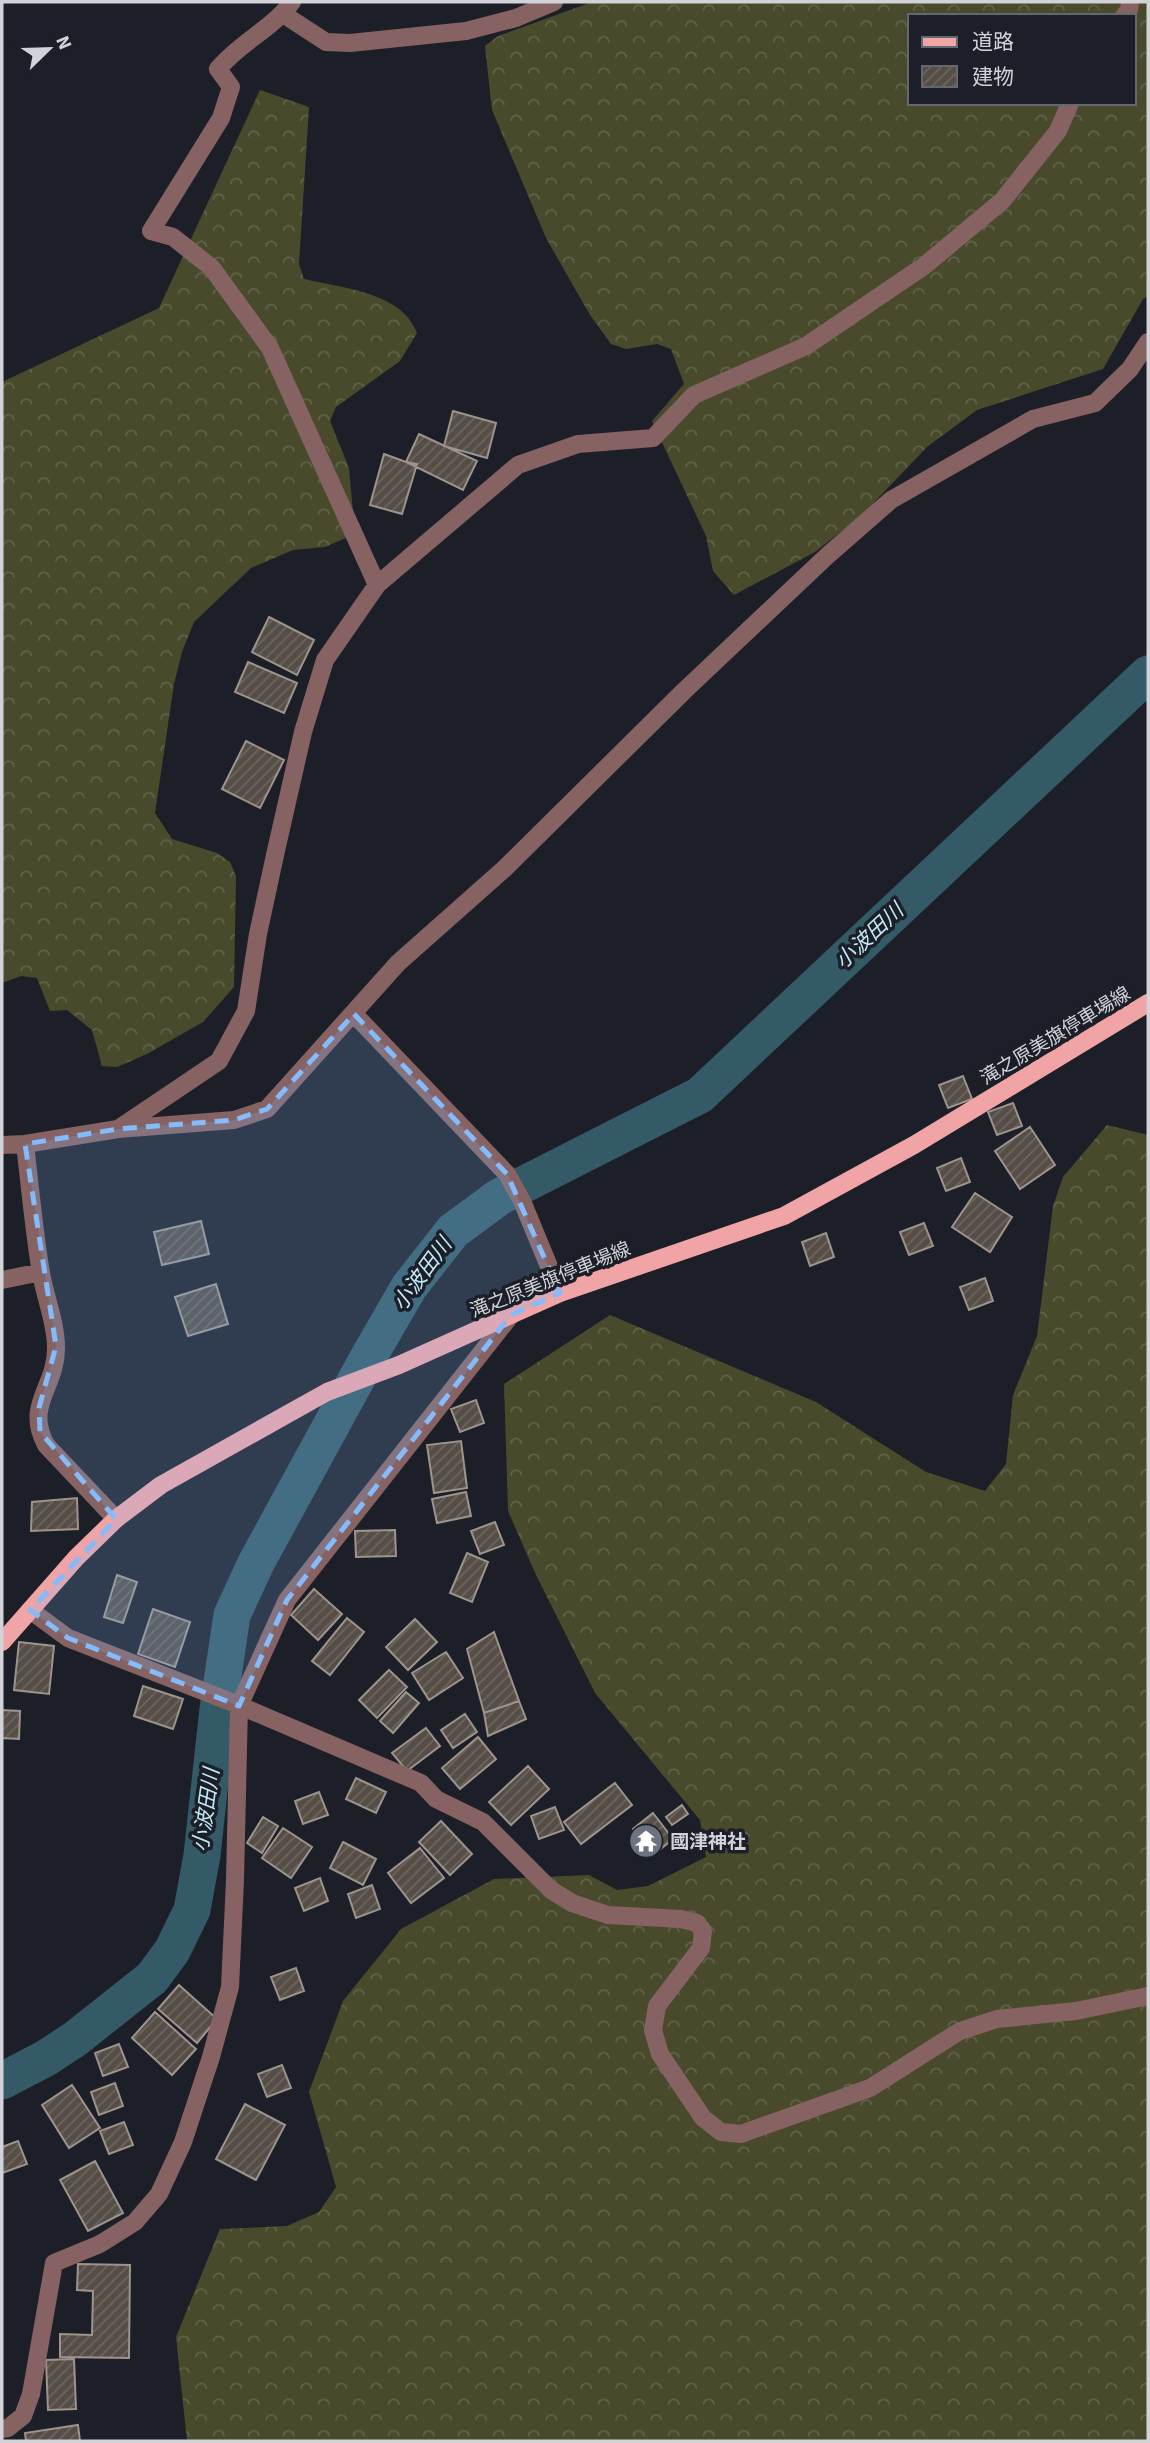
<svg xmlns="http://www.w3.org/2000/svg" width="1150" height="2443" font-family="'Source Sans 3','Noto Sans JP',sans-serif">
	<defs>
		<pattern id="forest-crowns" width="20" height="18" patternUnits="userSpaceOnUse" patternTransform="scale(1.75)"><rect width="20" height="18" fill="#484a2b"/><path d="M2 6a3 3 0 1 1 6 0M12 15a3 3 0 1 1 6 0" fill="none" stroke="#616349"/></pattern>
		<pattern id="building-hatch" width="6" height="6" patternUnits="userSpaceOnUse" patternTransform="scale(1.75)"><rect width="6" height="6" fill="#554d46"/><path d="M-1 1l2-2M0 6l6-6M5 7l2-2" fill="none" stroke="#6c6660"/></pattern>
	</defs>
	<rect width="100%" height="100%" fill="#1c1f27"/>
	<path fill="url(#forest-crowns)" fill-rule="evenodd" d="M 592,2 L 1148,2 L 1148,296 L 1143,299 L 1103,369 L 977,410 L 927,447 L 861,516 L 815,552 L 734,595 L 713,571 L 706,536 L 652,421 L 684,384 L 671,349 L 657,344 L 626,349 L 611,344 L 590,315 L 546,238 L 492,110 L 485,46 L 498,36 ZM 910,16 L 1134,16 L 1134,103 L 910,103 Z
		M 260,90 L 309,107 L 299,264 L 304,279 C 342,288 402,292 417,333 L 400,361 L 336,407 L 330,421 L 349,468 L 355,534 L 325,547 L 293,550 L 251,568 L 194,622 L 182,652 L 174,684 L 155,813 L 172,839 L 217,853 L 230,862 L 236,876 L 234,987 L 203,1022 L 147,1054 L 117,1067 L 102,1066 L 92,1030 L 67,1010 L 50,1011 L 37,978 L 21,976 L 2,983 L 2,382 L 159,308 Z
		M 1107,1125 L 1148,1135 L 1148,2441 L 187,2441 L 176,2337 L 220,2229 L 287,2226 L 319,2212 L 336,2187 L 309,2092 L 343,2001 L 401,1929 L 494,1879 L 589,1875 L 617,1890 L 648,1886 L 706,1857 L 700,1820 L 595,1693 L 536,1575 L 508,1511 L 504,1384 L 610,1315 L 816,1402 L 926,1472 L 985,1491 L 1006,1464 L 1013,1395 L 1037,1336 L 1053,1206 L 1063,1177 Z"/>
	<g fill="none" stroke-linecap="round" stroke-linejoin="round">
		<path stroke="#335a66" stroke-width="37" d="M 2,2081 L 46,2058 L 75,2039 L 152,1978 L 172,1951 L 192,1910 L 202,1855 L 218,1709 L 232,1615 L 256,1563 L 368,1358 L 409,1287 L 453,1231 L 499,1197 L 700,1095 L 1148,674"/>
	</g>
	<path fill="url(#building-hatch)" stroke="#9d948c" stroke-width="2" d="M 453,411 L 496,423 L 487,458 L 444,446 Z
		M 419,434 L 477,461 L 463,490 L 406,462 Z
		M 384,454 L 406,462 L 417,464 L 402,514 L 370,505 Z
		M 269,617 L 314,640 L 297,675 L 252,652 Z
		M 248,662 L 297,683 L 284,713 L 235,692 Z
		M 246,741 L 284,760 L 260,808 L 222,789 Z
		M 963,1076 L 972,1099 L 948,1108 L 939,1085 Z
		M 1013,1103 L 1022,1126 L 997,1135 L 988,1112 Z
		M 1030,1127 L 1055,1165 L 1020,1189 L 995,1151 Z
		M 961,1158 L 970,1182 L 946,1191 L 937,1168 Z
		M 975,1193 L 1012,1217 L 990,1252 L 952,1227 Z
		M 201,1221 L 209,1254 L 162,1265 L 154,1232 Z
		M 924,1223 L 933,1246 L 909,1255 L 900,1232 Z
		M 826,1233 L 834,1257 L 810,1266 L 802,1242 Z
		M 985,1278 L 993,1301 L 969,1310 L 960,1287 Z
		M 216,1284 L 228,1324 L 188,1336 L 175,1297 Z
		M 476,1400 L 484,1423 L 460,1432 L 451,1409 Z
		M 461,1441 L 467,1488 L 434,1493 L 427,1445 Z
		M 466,1492 L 471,1516 L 437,1523 L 432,1499 Z
		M 77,1498 L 78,1529 L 31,1531 L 32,1502 Z
		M 495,1522 L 504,1545 L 480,1554 L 471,1531 Z
		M 395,1530 L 396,1556 L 356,1557 L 355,1531 Z
		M 467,1553 L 488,1562 L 472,1602 L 450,1593 Z
		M 117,1575 L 137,1582 L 123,1623 L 104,1617 Z
		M 314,1589 L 342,1614 L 318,1640 L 291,1615 Z
		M 153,1609 L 190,1622 L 175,1667 L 138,1654 Z
		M 347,1618 L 364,1632 L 330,1675 L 312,1661 Z
		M 415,1619 L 437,1642 L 408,1670 L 386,1647 Z
		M 494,1632 L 519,1701 L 484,1713 L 467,1649 Z
		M 19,1642 L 54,1646 L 49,1694 L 14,1690 Z
		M 446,1652 L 463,1678 L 429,1700 L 412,1673 Z
		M 389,1670 L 407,1687 L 377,1718 L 359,1700 Z
		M 143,1686 L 183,1699 L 173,1729 L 134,1716 Z
		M 406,1692 L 419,1703 L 393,1733 L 380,1721 Z
		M 519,1701 L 526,1719 L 488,1736 L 484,1713 Z
		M 2,1710 L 20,1711 L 19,1739 L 2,1738 Z
		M 465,1714 L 477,1732 L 453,1748 L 441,1730 Z
		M 426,1728 L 440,1746 L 407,1771 L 392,1753 Z
		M 478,1737 L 496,1759 L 460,1789 L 442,1768 Z
		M 528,1766 L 549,1789 L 511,1825 L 489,1802 Z
		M 356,1778 L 386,1792 L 376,1813 L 346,1799 Z
		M 615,1783 L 632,1805 L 581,1844 L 564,1822 Z
		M 319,1792 L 328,1815 L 303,1824 L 295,1801 Z
		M 682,1805 L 688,1814 L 672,1825 L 666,1817 Z
		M 555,1807 L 564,1830 L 539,1839 L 531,1816 Z
		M 653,1813 L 673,1839 L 653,1855 L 633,1829 Z
		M 263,1817 L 278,1826 L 262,1853 L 247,1843 Z
		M 441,1821 L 472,1854 L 450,1875 L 419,1842 Z
		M 283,1828 L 312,1847 L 291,1878 L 262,1858 Z
		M 343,1842 L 376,1859 L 363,1885 L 330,1868 Z
		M 420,1848 L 444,1878 L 411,1903 L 388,1873 Z
		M 320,1878 L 328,1901 L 304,1911 L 295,1888 Z
		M 372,1885 L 380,1909 L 356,1918 L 348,1894 Z
		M 296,1968 L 304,1991 L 280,2000 L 271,1977 Z
		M 179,1985 L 217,2019 L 197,2043 L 158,2009 Z
		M 155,2012 L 196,2049 L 172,2075 L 132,2038 Z
		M 119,2044 L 128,2067 L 103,2076 L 95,2053 Z
		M 282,2065 L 291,2088 L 267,2097 L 258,2074 Z
		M 115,2083 L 123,2106 L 99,2115 L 91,2092 Z
		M 72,2085 L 100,2128 L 69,2148 L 42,2105 Z
		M 245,2104 L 285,2125 L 256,2180 L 216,2159 Z
		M 124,2122 L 133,2145 L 109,2154 L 100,2131 Z
		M 18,2141 L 27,2164 L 2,2173 L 2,2147 Z
		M 95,2161 L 123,2213 L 88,2231 L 60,2180 Z
		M 78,2264 L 130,2265 L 129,2358 L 60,2357 L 60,2334 L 92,2335 L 93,2291 L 77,2290 Z
		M 74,2359 L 76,2409 L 48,2410 L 46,2360 Z
		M 78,2425 L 80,2441 L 26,2441 L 25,2433 Z"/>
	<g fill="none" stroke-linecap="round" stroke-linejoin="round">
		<path stroke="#876262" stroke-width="18" d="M 292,2 C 272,29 239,43 218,69 L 231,87 L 221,118 L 151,231 L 173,237 L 212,268 L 270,348 L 377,585
			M 283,14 L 326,42 L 350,43 L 466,31 L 516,18 L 554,2
			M 1124,16 L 1129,10 L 1130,2
			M 354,1014 L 507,1174 L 522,1201 L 560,1293
			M 118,1129 L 219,1061 L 246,1011 L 258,934 L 275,855 L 303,732 L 325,660 L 377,585 L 518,465 L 578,444 L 653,438 L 694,395 L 806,346 L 924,266 L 1002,201 L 1058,131 L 1070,103
			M 25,1144 C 30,1187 34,1231 41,1273 C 45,1297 56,1323 56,1347 C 57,1387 24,1404 46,1445 L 116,1519
			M 2,1145 L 25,1144 L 118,1129 L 234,1120 L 267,1109 L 398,963 L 504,869 L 684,691 L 827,556 L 891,500 L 1033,419 L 1095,403 L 1130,369 L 1148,342
			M 2,1280 L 41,1272
			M 30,1610 L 68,1638 L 231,1702 L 421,1783 L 436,1799 L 483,1822 L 551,1890 L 572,1903 L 608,1915 L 681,1919 L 697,1923 L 703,1931 L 701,1948 L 657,2006 L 653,2030 L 660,2054 L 703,2118 L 721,2132 L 741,2134 L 870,2088 L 960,2031 L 997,2019 L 1076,2011 L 1148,1996
			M 2,2429 L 8,2428 L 23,2416 L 31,2394 L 54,2263 L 100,2244 L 135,2222 L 159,2194 L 183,2142 L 211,2057 L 230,1987 L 235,1880 L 239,1706 L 287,1600 L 511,1315"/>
		<path stroke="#f1a4a6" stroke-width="18" d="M 2,1642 L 76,1558 L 116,1519 L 161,1485 L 327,1392 L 399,1365 L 560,1293 L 784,1216 L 914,1145 L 1148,1003"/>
	</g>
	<path fill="#84bbfb" fill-opacity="0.2" stroke="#84bbfb" stroke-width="5" stroke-dasharray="14 9" stroke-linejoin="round" d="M 354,1014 L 507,1174 L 560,1293 L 511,1315 L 287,1600 L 239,1706 L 68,1638 L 30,1610 L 116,1519 L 40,1432 L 39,1408 L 56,1346 L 25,1144 L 118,1129 L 234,1120 L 267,1109 Z"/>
	<defs>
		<g id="temple-disc" transform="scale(1.75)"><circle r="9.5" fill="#6b7280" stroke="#1c1f27"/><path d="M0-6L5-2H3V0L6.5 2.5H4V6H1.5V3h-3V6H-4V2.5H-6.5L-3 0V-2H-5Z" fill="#fff"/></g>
	</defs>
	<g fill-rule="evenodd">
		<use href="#temple-disc" x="646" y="1841"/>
	</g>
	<g text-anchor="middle" stroke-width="7" stroke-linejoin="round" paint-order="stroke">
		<g font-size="19" fill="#d1d3d8" stroke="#1c1f27">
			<text transform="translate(1055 1035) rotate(-31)" y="7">滝之原美旗停車場線</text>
			<text transform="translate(550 1279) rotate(-22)" y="7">滝之原美旗停車場線</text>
		</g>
		<g font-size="19" font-weight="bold" fill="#d1d3d8" stroke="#1c1f27" text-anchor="start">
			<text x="670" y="1848">國津神社</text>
		</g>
		<g font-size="21" font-style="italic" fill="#c1eaf8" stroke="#1c1f27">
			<text transform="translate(869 936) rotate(-43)" y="7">小波田川</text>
			<text transform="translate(422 1274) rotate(-54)" y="7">小波田川</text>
			<text transform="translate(206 1810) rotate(-82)" y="7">小波田川</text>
		</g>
	</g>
	<rect width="1150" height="2443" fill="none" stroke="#d1d3d8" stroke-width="7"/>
	<rect x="908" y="14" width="228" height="91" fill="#1c1f27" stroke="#64676e" stroke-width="2"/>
	<rect x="922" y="37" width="35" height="10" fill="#f1a4a6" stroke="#64676e" stroke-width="2"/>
	<text x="972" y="49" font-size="21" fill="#d1d3d8">道路</text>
	<rect x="922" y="66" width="35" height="21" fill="url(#building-hatch)" stroke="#64676e" stroke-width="2"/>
	<text x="972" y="84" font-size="21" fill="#d1d3d8">建物</text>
	<g transform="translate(49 49) rotate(67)" stroke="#1c1f27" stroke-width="5" paint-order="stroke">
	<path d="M0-5L12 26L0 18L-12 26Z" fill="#d1d3d8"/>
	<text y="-10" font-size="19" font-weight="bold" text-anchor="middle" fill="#d1d3d8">N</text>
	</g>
</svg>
